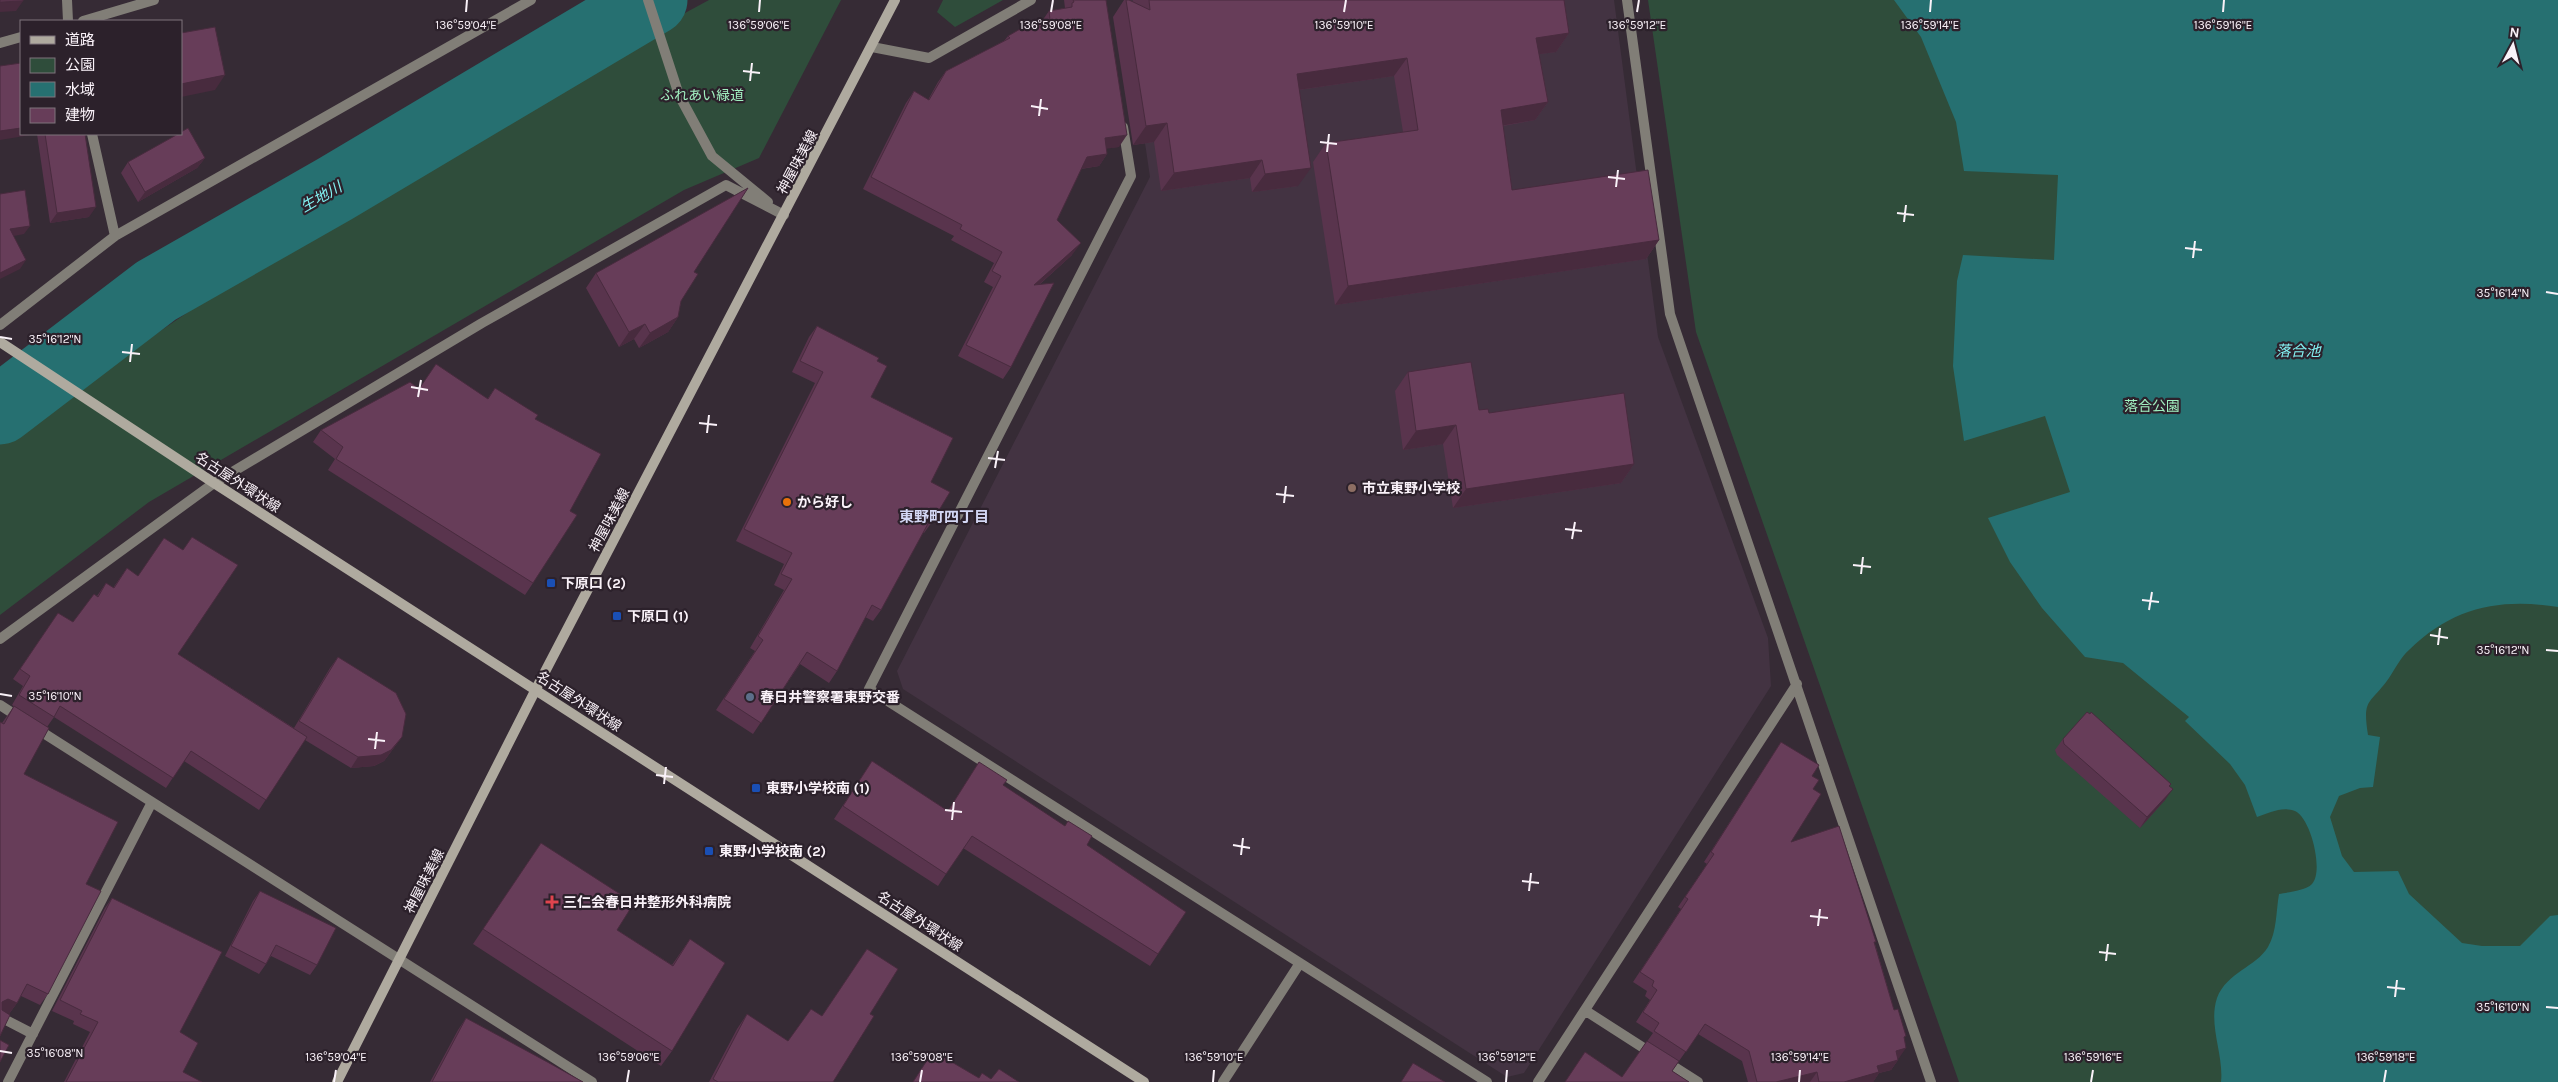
<svg xmlns="http://www.w3.org/2000/svg" width="2558" height="1082" font-family="Karla,'Noto Sans JP',sans-serif">
	<rect width="100%" height="100%" fill="#362b35"/>
	<path fill="#433342" d="M 1124,0 L 1614,0 L 1658,337 L 1768,638 L 1771,686 L 1524,1073 L 1507,1077 L 903,689 L 897,671 L 1150,177 Z"/>
	<path fill="#2f4d3b" d="M 709,0 L 841,0 L 759,158 L 684,190 L 149,502 L 0,615 L 0,440 L 259,264 L 576,72 Z
		M 943,0 L 1003,0 L 955,27 L 937,12 Z
		M 1648,0 L 2558,0 L 2558,1082 L 1959,1082 L 1696,332 Z"/>
	<path fill="#267071" d="M 1894,0 L 2558,0 L 2558,607 C 2500,598 2453,607 2409,650 C 2401,657 2395,669 2389,678 C 2370,705 2362,697 2368,735 L 2380,737 L 2373,787 L 2360,788 L 2339,796 L 2330,817 L 2342,856 L 2354,872 L 2398,871 L 2409,894 L 2462,943 L 2482,946 L 2520,946 L 2550,916 L 2558,915 L 2558,1082 L 2221,1082 C 2224,1055 2208,1025 2217,998 C 2227,972 2256,967 2268,947 C 2277,932 2276,911 2279,894 C 2288,892 2305,891 2312,884 C 2324,872 2311,818 2295,811 C 2282,806 2269,813 2257,817 L 2245,785 L 2230,764 L 2185,721 L 2189,717 L 2123,663 L 2085,657 L 2042,608 L 2010,562 L 1988,518 L 2070,492 L 2045,416 L 1964,441 L 1953,366 L 1957,281 L 1963,255 L 2054,260 L 2058,175 L 1964,171 L 1956,122 L 1921,37 Z"/>
	<g fill="none" stroke-linecap="round" stroke-linejoin="round">
		<path stroke="#267071" stroke-width="69" d="M 0,410 L 156,291 L 335,189 L 653,0"/>
		<path stroke="#817e77" stroke-width="10" d="M 67,0 L 68,21
			M 648,0 L 679,95 L 712,156 L 768,202
			M 1627,0 L 1670,314 L 1931,1082
			M 83,21 L 154,0
			M 0,43 L 21,37
			M 872,47 L 929,58 L 1031,0
			M 1123,127 L 1131,176 L 869,689 L 1487,1082
			M 92,134 L 115,236
			M 0,325 L 115,236 L 531,0
			M 0,639 L 214,483 L 482,323 L 726,185 L 784,215
			M 0,705 L 20,718
			M 34,727 L 592,1082
			M 1586,1011 L 1653,1054
			M 0,1017 L 33,1034
			M 1665,1061 L 1698,1082
			M 8,1082 L 152,802
			M 1223,1082 L 1300,963
			M 1538,1082 L 1797,684"/>
		<path stroke="#afaa9f" stroke-width="10" d="M 0,342 L 214,483 L 1144,1082
			M 337,1082 L 536,689 L 895,0"/>
	</g>
	<path fill="#59344d" d="M 1064,0 L 1106,0 L 1119,147 L 1106,148 L 1107,154 L 1099,166 L 1081,169 L 1057,220 L 1072,255 L 1039,285 L 1011,367 L 1003,379 L 958,356 L 993,287 L 984,282 L 994,263 L 951,240 L 954,236 L 863,189 L 906,103 L 914,91 L 928,100 L 938,82 L 946,71 L 1004,41 L 1008,36 L 1042,21 L 1049,11 L 1065,8 Z
		M 1124,0 L 1129,0 L 1133,2 L 1133,0 L 1564,0 L 1569,33 L 1556,52 L 1539,54 L 1548,102 L 1535,120 L 1503,126 L 1512,190 L 1659,240 L 1646,259 L 1335,305 L 1313,162 L 1326,143 L 1403,132 L 1394,76 L 1299,90 L 1298,186 L 1252,192 L 1250,178 L 1161,191 L 1154,142 L 1133,145 L 1113,17 Z
		M 21,134 L 85,134 L 89,217 L 50,223 L 37,134 Z
		M 205,158 L 197,168 L 138,202 L 121,173 L 128,162 Z
		M 694,272 L 681,301 L 678,317 L 668,332 L 639,348 L 634,339 L 619,347 L 586,288 L 596,273 Z
		M 817,326 L 877,361 L 871,397 L 931,482 L 932,522 L 924,533 L 923,532 L 881,610 L 873,621 L 865,617 L 837,671 L 829,683 L 800,664 L 753,734 L 716,710 L 755,651 L 750,648 L 784,590 L 774,585 L 784,564 L 736,541 L 815,383 L 792,372 L 809,337 Z
		M 1408,372 L 1479,410 L 1634,464 L 1621,483 L 1453,508 L 1443,444 L 1403,450 L 1395,391 Z
		M 419,388 L 488,398 L 495,388 L 535,419 L 570,511 L 533,583 L 525,595 L 328,470 L 335,459 L 313,442 L 321,430 Z
		M 127,568 L 178,654 L 294,728 L 330,668 L 338,657 L 402,737 L 384,761 L 374,766 L 351,768 L 305,740 L 259,810 L 184,761 L 166,788 L 54,717 L 47,727 L 12,705 L 23,686 L 13,679 L 58,613 L 73,622 L 97,596 L 106,583 L 113,588 Z
		M 14,706 L 24,774 L 86,884 L 48,994 L 40,1005 L 21,996 L 17,1003 L 9,1014 L 2,723 Z
		M 2063,739 L 2170,786 L 2165,800 L 2140,828 L 2057,755 L 2055,750 Z
		M 1781,742 L 1812,776 L 1813,789 L 1791,842 L 1875,944 L 1894,1010 L 1904,1039 L 1899,1058 L 1897,1059 L 1898,1060 L 1891,1070 L 1879,1073 L 1873,1082 L 1748,1082 L 1742,1061 L 1698,1034 L 1672,1071 L 1689,1082 L 1565,1082 L 1585,1052 L 1622,1077 L 1653,1033 L 1636,1022 L 1650,1000 L 1645,996 L 1647,991 L 1633,982 L 1681,909 L 1678,907 L 1707,864 L 1704,862 Z
		M 872,761 L 948,811 L 979,762 L 1003,785 L 1087,845 L 1158,954 L 1150,966 L 963,848 L 938,886 L 834,819 Z
		M 541,843 L 617,930 L 672,965 L 690,939 L 672,1051 L 661,1066 L 473,944 Z
		M 260,891 L 317,965 L 310,975 L 271,956 L 266,964 L 259,974 L 225,956 L 253,901 Z
		M 112,898 L 180,1032 L 183,1072 L 202,1082 L 64,1082 L 90,1032 L 73,1024 L 74,1021 L 52,1011 L 105,908 Z
		M 867,949 L 870,1014 L 833,1082 L 709,1082 L 737,1029 L 747,1014 L 788,1041 L 822,1016 Z
		M 466,1018 L 583,1082 L 430,1082 L 458,1030 Z"/>
	<path fill="#482b3e" d="M 23,1 L 16,11 L 0,12 L 0,2 Z
		M 1569,33 L 1556,52 L 1524,56 L 1536,38 Z
		M 1407,58 L 1394,76 L 1284,92 L 1297,74 Z
		M 225,75 L 215,90 L 181,97 L 181,84 Z
		M 1548,102 L 1535,120 L 1488,128 L 1501,110 Z
		M 1167,123 L 1154,142 L 1133,145 L 1146,126 Z
		M 21,128 L 21,134 L 37,134 L 0,140 L 0,131 Z
		M 1127,135 L 1119,147 L 1097,150 L 1105,138 Z
		M 1107,154 L 1099,166 L 1079,169 L 1087,157 Z
		M 205,158 L 197,168 L 138,202 L 145,192 Z
		M 1262,160 L 1250,178 L 1161,191 L 1174,173 Z
		M 1311,168 L 1298,186 L 1252,192 L 1265,174 Z
		M 96,207 L 89,217 L 50,223 L 57,213 Z
		M 30,226 L 24,234 L 4,238 L 10,229 Z
		M 1659,240 L 1646,259 L 1335,305 L 1348,286 Z
		M 1081,243 L 1072,255 L 1025,297 L 1034,285 Z
		M 26,260 L 20,269 L 0,279 L 0,273 Z
		M 678,317 L 668,332 L 639,348 L 650,333 Z
		M 645,324 L 634,339 L 619,347 L 629,332 Z
		M 1456,425 L 1443,444 L 1403,450 L 1416,431 Z
		M 1634,464 L 1621,483 L 1453,508 L 1466,489 Z
		M 402,737 L 384,761 L 374,766 L 351,768 L 358,757 Z
		M 2173,789 L 2165,800 L 2140,828 L 2147,817 Z
		M 8,999 L 17,1003 L 9,1014 L 0,1010 L 2,1002 Z
		M 1906,1048 L 1899,1058 L 1889,1061 L 1896,1051 Z
		M 1898,1060 L 1891,1070 L 1879,1073 L 1873,1082 L 1844,1082 L 1877,1066 Z
		M 1817,1072 L 1810,1082 L 1776,1082 Z"/>
	<path fill="#673d59" stroke="#482b3e" d="M 0,0 L 23,0 L 23,1 L 0,2 Z
		M 1073,0 L 1106,0 L 1127,135 L 1105,138 L 1107,154 L 1087,157 L 1057,220 L 1081,243 L 1034,285 L 1054,283 L 1011,367 L 966,345 L 1001,276 L 992,271 L 1002,252 L 960,229 L 962,225 L 871,177 L 914,91 L 929,100 L 946,71 L 1010,38 L 1008,36 L 1034,21 L 1050,20 L 1049,11 L 1072,7 L 1072,3 L 1074,2 Z
		M 1126,0 L 1129,0 L 1150,10 L 1149,0 L 1564,0 L 1569,33 L 1536,38 L 1548,102 L 1501,110 L 1512,190 L 1648,170 L 1659,240 L 1348,286 L 1326,143 L 1418,130 L 1407,58 L 1297,74 L 1311,168 L 1265,174 L 1262,160 L 1174,173 L 1167,123 L 1146,126 Z
		M 215,27 L 225,75 L 181,84 L 181,33 Z
		M 21,63 L 21,128 L 0,131 L 0,66 Z
		M 188,128 L 205,158 L 145,192 L 128,162 L 178,134 L 181,134 L 181,132 Z
		M 45,134 L 85,134 L 96,207 L 57,213 Z
		M 748,188 L 694,272 L 698,274 L 681,301 L 678,317 L 650,333 L 645,324 L 629,332 L 596,273 Z
		M 25,190 L 30,226 L 10,229 L 26,260 L 0,273 L 0,194 Z
		M 817,326 L 879,358 L 877,361 L 887,366 L 871,397 L 953,438 L 931,482 L 950,492 L 932,522 L 930,520 L 881,610 L 872,605 L 837,671 L 807,652 L 761,723 L 724,699 L 763,640 L 758,636 L 792,579 L 781,574 L 792,553 L 744,529 L 823,372 L 800,361 Z
		M 1471,362 L 1479,410 L 1488,409 L 1489,413 L 1624,393 L 1634,464 L 1466,489 L 1456,425 L 1416,431 L 1408,372 Z
		M 436,364 L 488,399 L 495,388 L 538,415 L 535,419 L 601,454 L 570,511 L 577,515 L 533,583 L 336,459 L 343,447 L 321,430 L 410,382 L 419,389 Z
		M 192,537 L 238,565 L 178,654 L 307,737 L 266,800 L 191,751 L 173,778 L 60,706 L 54,717 L 19,695 L 30,676 L 20,669 L 58,613 L 73,622 L 94,594 L 98,597 L 106,583 L 114,588 L 127,568 L 138,576 L 164,538 L 183,550 Z
		M 338,657 L 396,693 L 406,714 L 402,737 L 391,750 L 381,755 L 358,757 L 299,721 Z
		M 14,706 L 49,728 L 24,774 L 118,822 L 86,884 L 101,891 L 48,994 L 27,984 L 17,1003 L 8,999 L 2,1002 L 2,1010 L 10,1015 L 0,1036 L 0,722 L 4,724 Z
		M 2087,712 L 2090,714 L 2091,712 L 2171,784 L 2169,786 L 2173,789 L 2147,817 L 2064,744 L 2063,739 Z
		M 1781,742 L 1819,765 L 1812,776 L 1819,780 L 1813,789 L 1821,794 L 1791,842 L 1839,826 L 1876,942 L 1874,942 L 1894,1010 L 1898,1009 L 1906,1036 L 1904,1037 L 1906,1048 L 1896,1051 L 1898,1060 L 1877,1066 L 1879,1072 L 1844,1082 L 1819,1082 L 1817,1072 L 1776,1082 L 1757,1082 L 1749,1051 L 1705,1024 L 1686,1052 L 1654,1031 L 1659,1023 L 1643,1012 L 1657,990 L 1652,986 L 1654,981 L 1640,972 L 1688,899 L 1685,897 L 1714,854 L 1711,852 Z
		M 872,761 L 948,811 L 979,762 L 1007,780 L 1003,785 L 1065,826 L 1068,821 L 1092,836 L 1087,845 L 1186,912 L 1158,954 L 972,836 L 946,874 L 843,806 Z
		M 541,843 L 634,903 L 617,930 L 673,966 L 690,939 L 725,963 L 672,1051 L 483,929 Z
		M 260,891 L 336,928 L 317,965 L 276,945 L 266,964 L 231,946 Z
		M 112,898 L 222,952 L 180,1032 L 198,1043 L 183,1072 L 202,1082 L 66,1082 L 98,1022 L 80,1014 L 82,1011 L 60,1000 Z
		M 867,949 L 898,969 L 870,1014 L 874,1016 L 833,1082 L 718,1082 L 713,1079 L 747,1014 L 788,1041 L 811,1009 L 822,1016 Z
		M 466,1018 L 551,1064 L 583,1082 L 432,1082 Z
		M 0,1040 L 9,1045 L 0,1062 Z
		M 1647,1041 L 1679,1061 L 1672,1071 L 1689,1082 L 1565,1082 L 1585,1052 L 1622,1077 Z
		M 933,1051 L 979,1078 L 982,1073 L 991,1079 L 999,1069 L 1019,1082 L 913,1082 Z
		M 1413,1063 L 1445,1082 L 1401,1082 Z"/>
	<path fill="none" stroke="#faf2f9" stroke-width="2" d="M 466,12 L 467,0M 759,12 L 760,0M 1051,12 L 1053,0M 1344,12 L 1346,0M 1637,12 L 1639,0M 1930,12 L 1931,0M 2223,12 L 2224,0M 743,71 L 760,73M 750,81 L 752,63M 1031,106 L 1048,109M 1039,116 L 1041,99M 1320,142 L 1337,144M 1327,152 L 1329,134M 1608,177 L 1625,179M 1616,187 L 1618,170M 1897,213 L 1914,215M 1904,222 L 1906,205M 2185,248 L 2202,250M 2193,258 L 2195,241M 2546,292 L 2558,294M 0,337 L 12,339M 122,352 L 140,354M 130,362 L 132,344M 411,387 L 428,390M 418,397 L 421,380M 699,423 L 717,425M 707,433 L 709,415M 988,458 L 1005,460M 995,468 L 998,451M 1276,494 L 1294,496M 1284,503 L 1286,486M 1565,529 L 1582,531M 1572,539 L 1575,522M 1853,565 L 1871,567M 1861,574 L 1863,557M 2142,600 L 2159,602M 2149,610 L 2152,592M 2430,635 L 2448,638M 2438,645 L 2440,628M 2546,650 L 2558,651M 0,694 L 12,696M 368,739 L 385,741M 375,749 L 377,732M 656,775 L 673,777M 664,784 L 666,767M 945,810 L 962,812M 952,820 L 954,802M 1233,845 L 1250,848M 1241,855 L 1243,838M 1522,881 L 1539,883M 1529,891 L 1531,873M 1810,916 L 1828,918M 1818,926 L 1820,909M 2099,952 L 2116,954M 2106,961 L 2108,944M 2387,987 L 2405,989M 2395,997 L 2397,980M 2546,1007 L 2558,1008M 0,1051 L 12,1053M 334,1082 L 336,1070M 627,1082 L 629,1070M 920,1082 L 922,1070M 1213,1082 L 1214,1070M 1506,1082 L 1507,1070M 1799,1082 L 1800,1070M 2091,1082 L 2093,1070M 2384,1082 L 2386,1070"/>
	<circle fill="#8d6e63" stroke="#2c212b" stroke-width="2" cx="1352" cy="488" r="5"/>
	<circle fill="#e8710a" stroke="#2c212b" stroke-width="2" cx="787" cy="502" r="5"/>
	<g fill="#1a4fb4" stroke="#2c212b" stroke-width="2">
		<rect x="546" y="578" width="10" height="10" rx="2.5"/>
		<rect x="612" y="611" width="10" height="10" rx="2.5"/>
		<rect x="751" y="783" width="10" height="10" rx="2.5"/>
		<rect x="704" y="846" width="10" height="10" rx="2.5"/>
	</g>
	<circle fill="#5c6f8a" stroke="#2c212b" stroke-width="2" cx="750" cy="697" r="5"/>
	<path fill="#e0444e" stroke="#2c212b" stroke-width="2" d="M549.5 894.5h5v5h5v5h-5v5h-5v-5h-5v-5h5z"/>
	<g text-anchor="middle" stroke-width="4.5" stroke-linejoin="round" paint-order="stroke">
		<g font-size="14" fill="#a1f0c0" stroke="#2c212b">
			<text x="702" y="100">ふれあい緑道</text>
			<text x="2152" y="411">落合公園</text>
		</g>
		<g font-size="14" fill="#faf2f9" stroke="#2c212b">
			<text transform="translate(797 162) rotate(-62)" y="5">神屋味美線</text>
			<text transform="translate(238 482) rotate(33)" y="5">名古屋外環状線</text>
			<text transform="translate(609 520) rotate(-62)" y="5">神屋味美線</text>
			<text transform="translate(579 701) rotate(33)" y="5">名古屋外環状線</text>
			<text transform="translate(424 881) rotate(-63)" y="5">神屋味美線</text>
			<text transform="translate(920 921) rotate(33)" y="5">名古屋外環状線</text>
		</g>
		<g font-size="14" font-weight="bold" fill="#faf2f9" stroke="#2c212b" text-anchor="start">
			<text x="1362" y="493">市立東野小学校</text>
			<text x="797" y="507">から好し</text>
			<text x="561" y="588">下原口 (2)</text>
			<text x="627" y="621">下原口 (1)</text>
			<text x="760" y="702">春日井警察署東野交番</text>
			<text x="766" y="793">東野小学校南 (1)</text>
			<text x="719" y="856">東野小学校南 (2)</text>
			<text x="563" y="907">三仁会春日井整形外科病院</text>
		</g>
		<g font-size="15" font-style="italic" fill="#83f2f2" stroke="#2c212b">
			<text transform="translate(321 197) rotate(-30)" y="5">生地川</text>
			<text x="2298" y="356">落合池</text>
		</g>
		<g font-size="15" font-weight="bold" fill="#d3d7f4" stroke="#2c212b">
			<text x="944" y="522">東野町四丁目</text>
		</g>
	</g>
	<g font-size="12" text-anchor="middle" fill="#faf2f9" stroke="#2c212b" stroke-width="4.5" stroke-linejoin="round" paint-order="stroke">
		<text x="466" y="29">136°59'04"E</text>
		<text x="759" y="29">136°59'06"E</text>
		<text x="1051" y="29">136°59'08"E</text>
		<text x="1344" y="29">136°59'10"E</text>
		<text x="1637" y="29">136°59'12"E</text>
		<text x="1930" y="29">136°59'14"E</text>
		<text x="2223" y="29">136°59'16"E</text>
		<text x="2503" y="297">35°16'14"N</text>
		<text x="55" y="343">35°16'12"N</text>
		<text x="2503" y="654">35°16'12"N</text>
		<text x="55" y="700">35°16'10"N</text>
		<text x="2503" y="1011">35°16'10"N</text>
		<text x="55" y="1057">35°16'08"N</text>
		<text x="336" y="1061">136°59'04"E</text>
		<text x="629" y="1061">136°59'06"E</text>
		<text x="922" y="1061">136°59'08"E</text>
		<text x="1214" y="1061">136°59'10"E</text>
		<text x="1507" y="1061">136°59'12"E</text>
		<text x="1800" y="1061">136°59'14"E</text>
		<text x="2093" y="1061">136°59'16"E</text>
		<text x="2386" y="1061">136°59'18"E</text>
	</g>
	<rect x="20" y="20" width="162" height="115" fill="#2c212b" stroke="#7e757d"/>
	<rect x="30" y="36" width="25" height="8" fill="#afaa9f" stroke="#7e757d"/>
	<text x="65" y="45" font-size="15" fill="#faf2f9">道路</text>
	<rect x="30" y="58" width="25" height="15" fill="#2f4d3b" stroke="#7e757d"/>
	<text x="65" y="70" font-size="15" fill="#faf2f9">公園</text>
	<rect x="30" y="82" width="25" height="15" fill="#267071" stroke="#7e757d"/>
	<text x="65" y="95" font-size="15" fill="#faf2f9">水域</text>
	<rect x="30" y="108" width="25" height="15" fill="#673d59" stroke="#7e757d"/>
	<text x="65" y="120" font-size="15" fill="#faf2f9">建物</text>
	<g transform="translate(2513 45) rotate(7)" stroke="#2c212b" stroke-width="4" paint-order="stroke">
	<path d="M0-4L9 19L0 12L-9 19Z" fill="#faf2f9"/>
	<text y="-8" font-size="14" font-weight="bold" text-anchor="middle" fill="#faf2f9">N</text>
	</g>
</svg>
